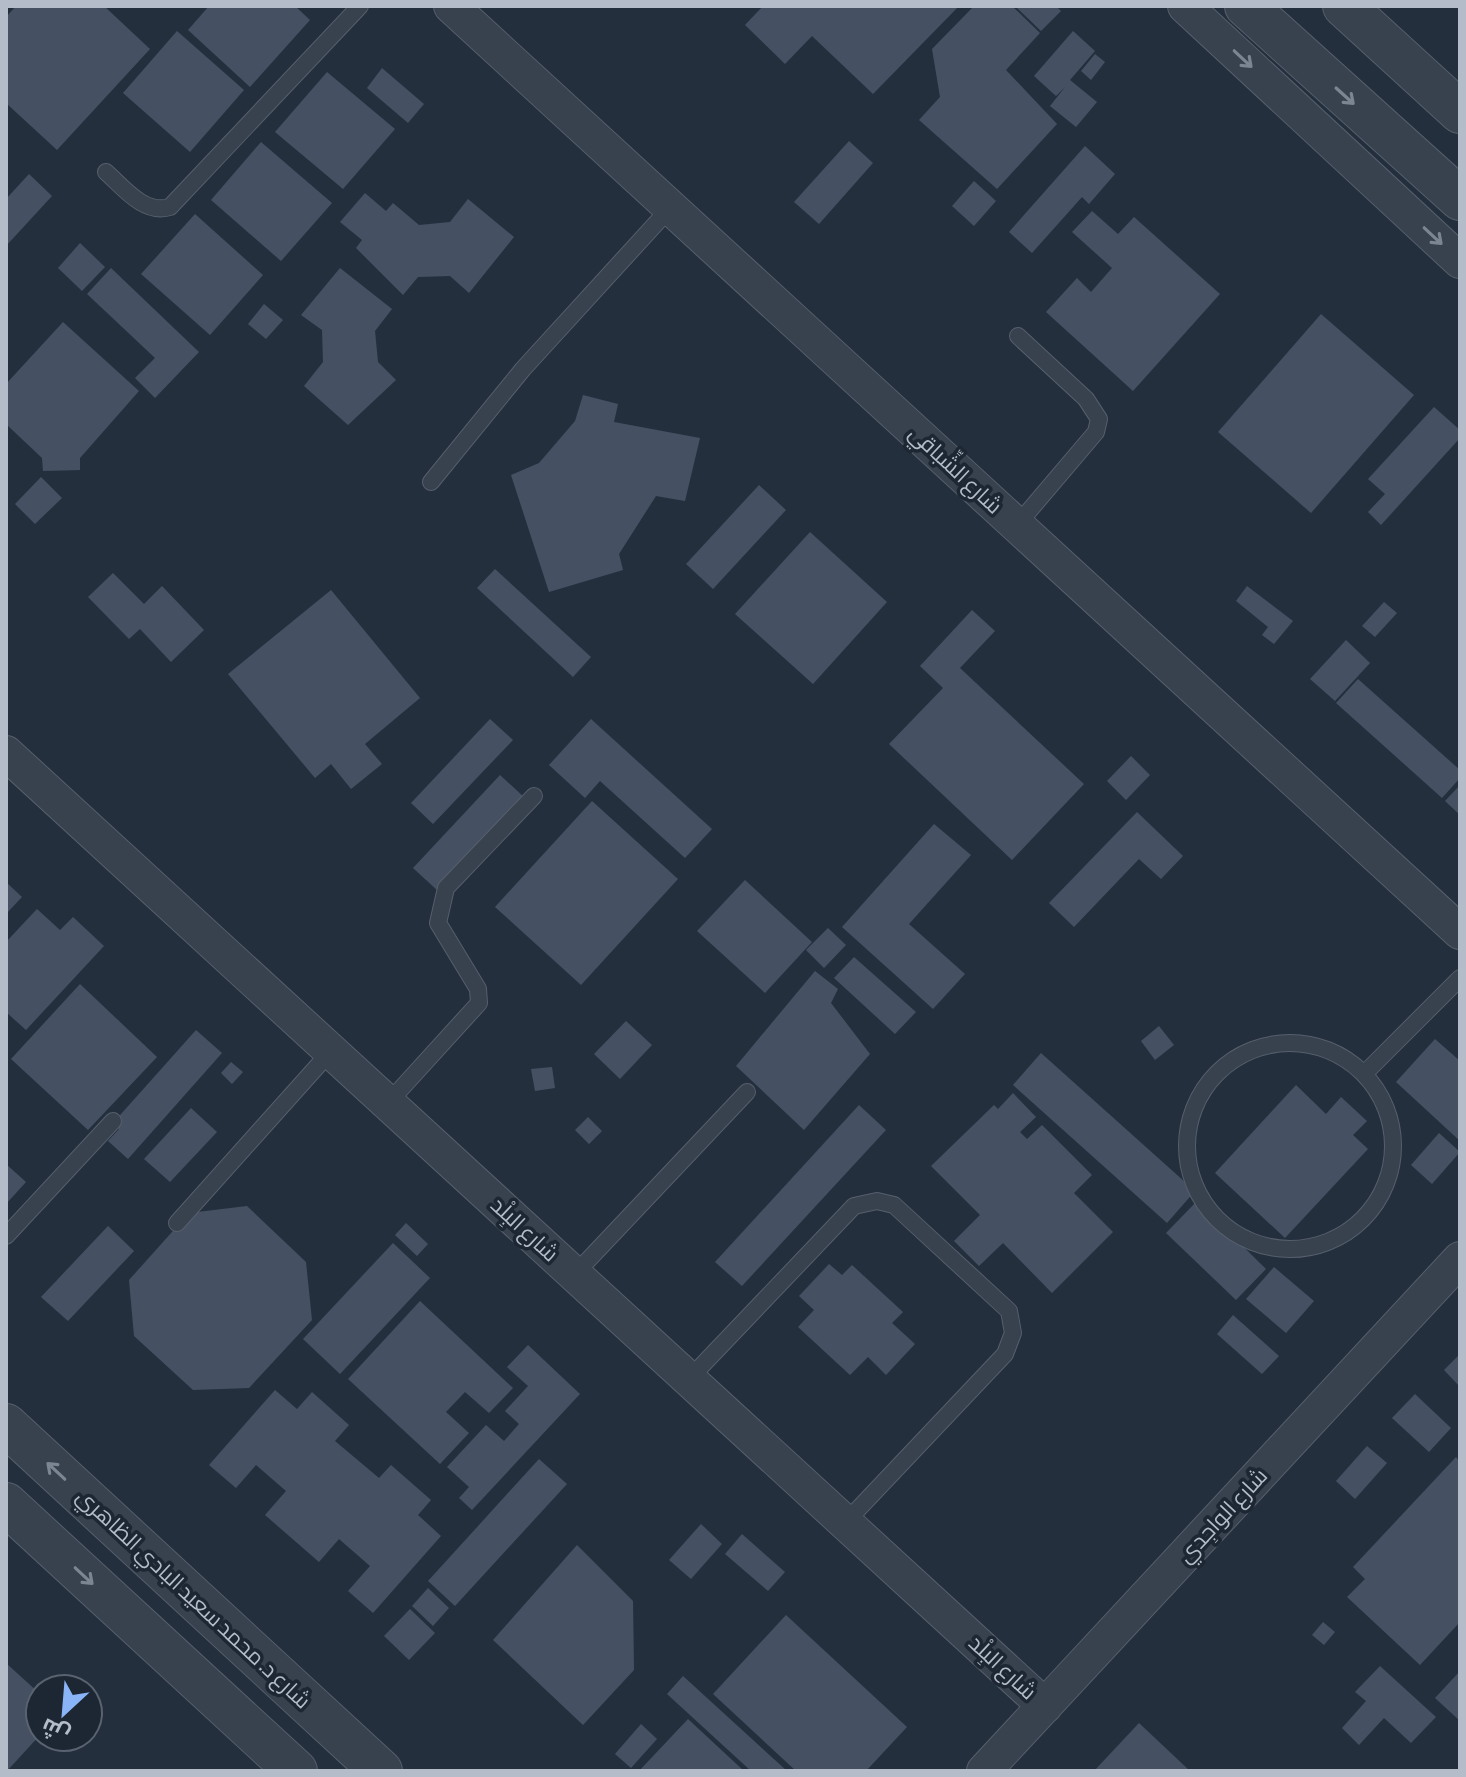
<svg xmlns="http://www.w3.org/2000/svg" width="1466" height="1777" font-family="'Asap Condensed',Cairo,sans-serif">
	<rect width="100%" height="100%" fill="#242f3e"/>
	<path fill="#455162" d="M 16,6 L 104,6 L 150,49 L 57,150 L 6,103 L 6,17 Z
		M 209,6 L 295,6 L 310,20 L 250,87 L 188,30 Z
		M 763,6 L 959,6 L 873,94 L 812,36 L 785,64 L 745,25 Z
		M 974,6 L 1012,6 L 1040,33 L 1006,70 L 1057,124 L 997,189 L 919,120 L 940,97 L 932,49 Z
		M 1015,6 L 1056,6 L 1061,11 L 1041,31 Z
		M 177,31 L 244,90 L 190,152 L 123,93 Z
		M 1073,31 L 1095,51 L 1070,80 L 1097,102 L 1076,127 L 1050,106 L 1065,87 L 1056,96 L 1034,76 Z
		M 1095,54 L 1105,62 L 1091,80 L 1081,71 Z
		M 382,68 L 424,104 L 408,123 L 367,88 Z
		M 327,72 L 395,129 L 343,189 L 275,132 Z
		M 849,141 L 873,163 L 819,224 L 794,202 Z
		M 261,142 L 332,203 L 281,261 L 211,200 Z
		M 1085,146 L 1115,174 L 1089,204 L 1082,197 L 1032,253 L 1009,232 Z
		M 29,174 L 52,196 L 6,246 L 6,199 Z
		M 974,181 L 996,201 L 974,226 L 952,206 Z
		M 365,193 L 386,211 L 393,203 L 419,225 L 450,222 L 468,199 L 514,237 L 469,293 L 450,276 L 418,277 L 403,295 L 356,248 L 362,240 L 340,222 Z
		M 1092,211 L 1118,234 L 1134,217 L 1220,294 L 1133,391 L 1046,312 L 1077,278 L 1091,292 L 1112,268 L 1072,232 Z
		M 195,214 L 263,275 L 210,335 L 141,274 Z
		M 80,243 L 105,267 L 82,291 L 58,268 Z
		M 111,268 L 199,352 L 155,398 L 135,378 L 155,358 L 87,294 Z
		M 340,268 L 392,309 L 375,331 L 378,362 L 396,380 L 348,425 L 304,386 L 323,362 L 322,330 L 301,315 Z
		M 264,304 L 283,320 L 266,339 L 248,324 Z
		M 1321,314 L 1414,395 L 1311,513 L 1218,432 Z
		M 63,322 L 139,391 L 80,458 L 80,470 L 43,471 L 42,458 L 6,424 L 6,384 Z
		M 583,395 L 618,404 L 614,422 L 700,438 L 685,501 L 656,496 L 619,554 L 623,570 L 549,592 L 511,475 L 539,463 L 575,421 Z
		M 1434,407 L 1460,430 L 1460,438 L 1381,525 L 1368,512 L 1385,494 L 1368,479 Z
		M 41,477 L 62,498 L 35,524 L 15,504 Z
		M 759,485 L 786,510 L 713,589 L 686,564 Z
		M 810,532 L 887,602 L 813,684 L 735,614 Z
		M 495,569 L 591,657 L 573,677 L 477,588 Z
		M 113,573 L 144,604 L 162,586 L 204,630 L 171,662 L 140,629 L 129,639 L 88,597 Z
		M 1247,586 L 1293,621 L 1274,644 L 1262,635 L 1268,627 L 1236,601 Z
		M 331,590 L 420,698 L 365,744 L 382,764 L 351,789 L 331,764 L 315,778 L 228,674 Z
		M 1384,602 L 1397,613 L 1375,637 L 1362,626 Z
		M 972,610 L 995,631 L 960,668 L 1084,784 L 1012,860 L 889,744 L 943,688 L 920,666 Z
		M 1346,640 L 1370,663 L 1335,701 L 1310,679 Z
		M 1358,679 L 1460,770 L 1460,778 L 1442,798 L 1336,703 Z
		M 490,719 L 513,740 L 433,824 L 411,803 Z
		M 591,719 L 712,829 L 685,858 L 600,781 L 585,798 L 549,765 Z
		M 1131,756 L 1150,775 L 1126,800 L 1107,781 Z
		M 500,775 L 525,798 L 438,891 L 413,868 Z
		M 1460,785 L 1460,815 L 1445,801 Z
		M 592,801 L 678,879 L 581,985 L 495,907 Z
		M 1137,812 L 1183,856 L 1161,879 L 1139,859 L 1074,927 L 1049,903 Z
		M 934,824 L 971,855 L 909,924 L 965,974 L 933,1009 L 842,927 Z
		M 745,880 L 812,942 L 765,993 L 697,931 Z
		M 6,882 L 22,897 L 6,914 Z
		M 37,909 L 60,930 L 73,917 L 104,946 L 26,1030 L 6,1012 L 6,942 Z
		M 828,928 L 846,945 L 824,968 L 806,950 Z
		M 854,957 L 916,1012 L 895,1034 L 834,978 Z
		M 815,971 L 838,989 L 831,1003 L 870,1054 L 804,1130 L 736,1066 Z
		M 80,984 L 157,1057 L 88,1130 L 11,1059 Z
		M 626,1021 L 652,1045 L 620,1079 L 594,1054 Z
		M 1159,1026 L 1174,1045 L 1155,1060 L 1141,1041 Z
		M 196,1030 L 222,1053 L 128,1159 L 108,1141 L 119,1129 L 113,1123 Z
		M 1435,1039 L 1460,1061 L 1460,1141 L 1396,1082 Z
		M 1041,1053 L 1195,1191 L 1167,1223 L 1013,1085 Z
		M 231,1062 L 243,1072 L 232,1084 L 221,1073 Z
		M 552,1067 L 555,1088 L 535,1091 L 531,1069 Z
		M 1296,1085 L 1326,1114 L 1341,1097 L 1367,1121 L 1353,1135 L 1368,1149 L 1285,1238 L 1215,1173 Z
		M 1013,1093 L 1036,1117 L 1020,1132 L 1027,1139 L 1042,1125 L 1092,1175 L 1074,1193 L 1113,1232 L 1052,1293 L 1003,1243 L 979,1266 L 954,1241 L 980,1215 L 931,1166 L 994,1105 L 998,1109 Z
		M 859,1105 L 886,1130 L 742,1286 L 715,1262 Z
		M 191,1108 L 217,1132 L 170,1182 L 144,1159 Z
		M 588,1117 L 602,1131 L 589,1144 L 575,1130 Z
		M 1439,1133 L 1460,1152 L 1432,1184 L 1411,1165 Z
		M 6,1164 L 26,1182 L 6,1204 Z
		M 1197,1201 L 1266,1269 L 1236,1300 L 1166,1233 Z
		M 247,1206 L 306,1262 L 312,1320 L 249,1388 L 193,1390 L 134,1336 L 129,1280 L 189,1213 Z
		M 406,1223 L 428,1244 L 417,1256 L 395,1235 Z
		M 108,1226 L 134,1251 L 68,1321 L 41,1297 Z
		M 393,1243 L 430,1278 L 340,1374 L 303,1339 Z
		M 829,1264 L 842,1275 L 852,1265 L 903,1312 L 892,1323 L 915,1344 L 886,1375 L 868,1357 L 850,1375 L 798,1327 L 814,1310 L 799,1296 Z
		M 1274,1267 L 1314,1301 L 1286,1333 L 1246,1299 Z
		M 420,1301 L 513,1388 L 489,1413 L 465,1392 L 446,1412 L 469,1433 L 440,1464 L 348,1379 Z
		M 1233,1315 L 1279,1356 L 1262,1374 L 1217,1334 Z
		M 528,1345 L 580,1394 L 472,1510 L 459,1498 L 469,1487 L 447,1467 L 486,1425 L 504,1441 L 519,1424 L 505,1411 L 528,1386 L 507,1367 Z
		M 1460,1354 L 1460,1387 L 1444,1370 Z
		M 275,1390 L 297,1409 L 312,1392 L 349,1425 L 335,1441 L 379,1478 L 391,1465 L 431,1500 L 418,1515 L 441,1536 L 373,1613 L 348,1591 L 370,1566 L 339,1539 L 319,1562 L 265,1515 L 286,1491 L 256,1465 L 236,1488 L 209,1465 Z
		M 1415,1394 L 1451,1428 L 1429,1452 L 1392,1418 Z
		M 1367,1446 L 1387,1463 L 1355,1499 L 1336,1481 Z
		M 1456,1457 L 1460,1462 L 1460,1622 L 1420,1665 L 1347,1597 L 1365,1579 L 1353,1567 Z
		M 539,1459 L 567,1484 L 455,1606 L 428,1581 Z
		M 701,1524 L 722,1544 L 691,1579 L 669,1560 Z
		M 742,1534 L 785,1572 L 768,1591 L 725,1554 Z
		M 577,1545 L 633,1601 L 634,1670 L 583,1725 L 493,1640 Z
		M 428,1588 L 449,1608 L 433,1626 L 412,1606 Z
		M 410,1609 L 435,1633 L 409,1660 L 384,1636 Z
		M 786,1615 L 907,1727 L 866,1771 L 796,1771 L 713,1694 Z
		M 1323,1622 L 1335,1632 L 1324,1645 L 1312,1635 Z
		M 6,1663 L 40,1694 L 40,1735 L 7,1771 Z
		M 1380,1666 L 1436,1717 L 1411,1743 L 1384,1718 L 1359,1745 L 1342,1728 L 1366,1701 L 1355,1692 Z
		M 1460,1671 L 1460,1721 L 1435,1698 Z
		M 683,1676 L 787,1771 L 751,1771 L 667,1694 Z
		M 688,1719 L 744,1771 L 639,1771 Z
		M 1139,1723 L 1190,1771 L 1094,1771 Z
		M 641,1724 L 657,1739 L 631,1768 L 615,1754 Z"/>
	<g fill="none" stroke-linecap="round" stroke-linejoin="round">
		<g stroke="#565f6c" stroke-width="18">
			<path id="service" d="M 106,172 C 123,187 144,215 170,207 L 360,6
				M 431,482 L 523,369 L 671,207
				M 1017,525 L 1096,432 L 1099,419 L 1086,399 L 1018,336
				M1187 1146a103 103 0 1 1 206 0a103 103 0 1 1-206 0Z
				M 1365,1073 L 1460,978
				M 388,1103 L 479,1003 L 478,989 L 438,923 L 446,888 L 534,796
				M 177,1223 L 331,1051
				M 6,1236 L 113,1121
				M 574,1275 L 747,1092
				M 689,1379 L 854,1206 L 877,1201 L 894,1205 L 1009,1311 L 1013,1333 L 1005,1354 L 845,1523"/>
		</g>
		<g stroke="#565f6c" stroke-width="36">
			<path id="minor" d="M 451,6 L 1460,932
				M 1185,6 L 1460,261
				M 6,753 L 1045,1706
				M 984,1771 L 1460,1259"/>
		</g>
		<g stroke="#565f6c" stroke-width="44">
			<path id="tertiary" d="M 1246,6 L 1460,199
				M 1344,6 L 1460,112
				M 6,1425 L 381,1771
				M 6,1504 L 296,1771"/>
		</g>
		<use href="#service" stroke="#38414e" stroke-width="16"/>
		<use href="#minor" stroke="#38414e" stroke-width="34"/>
		<use href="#tertiary" stroke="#38414e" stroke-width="42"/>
	</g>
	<defs><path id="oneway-shaft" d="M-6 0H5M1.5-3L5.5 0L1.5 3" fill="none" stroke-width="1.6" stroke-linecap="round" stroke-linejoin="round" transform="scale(2)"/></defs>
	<g stroke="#7c8592">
		<use href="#oneway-shaft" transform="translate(1243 59) rotate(43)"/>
		<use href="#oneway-shaft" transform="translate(1345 96) rotate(42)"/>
		<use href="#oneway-shaft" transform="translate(1433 236) rotate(43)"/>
		<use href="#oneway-shaft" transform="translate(56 1471) rotate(-137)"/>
		<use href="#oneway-shaft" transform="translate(84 1576) rotate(43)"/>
	</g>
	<g text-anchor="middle" stroke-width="7" stroke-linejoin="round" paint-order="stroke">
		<g font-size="22" fill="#b4bcc9" stroke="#1d2633">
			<text transform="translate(956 469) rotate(43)" y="8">شارع الشِّباقي</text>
			<text transform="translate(525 1229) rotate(43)" y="8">شارع البِلْد</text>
			<text transform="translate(1222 1515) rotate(-47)" y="8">شارع الواجِدي</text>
			<text transform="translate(194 1598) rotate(43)" y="8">شارع د. محمد سعيد البادي الظاهري</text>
			<text transform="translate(1003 1667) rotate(43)" y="8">شارع البِلْد</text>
		</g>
	</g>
	<rect width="1466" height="1777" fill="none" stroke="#b4bcc9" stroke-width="16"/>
	<g transform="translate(64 1713) rotate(206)"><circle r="38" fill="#1d2633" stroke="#59626f" stroke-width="2"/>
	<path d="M0-6L14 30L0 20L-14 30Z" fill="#8ab4f8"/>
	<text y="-12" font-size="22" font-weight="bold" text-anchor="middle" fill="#b4bcc9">ش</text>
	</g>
</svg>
